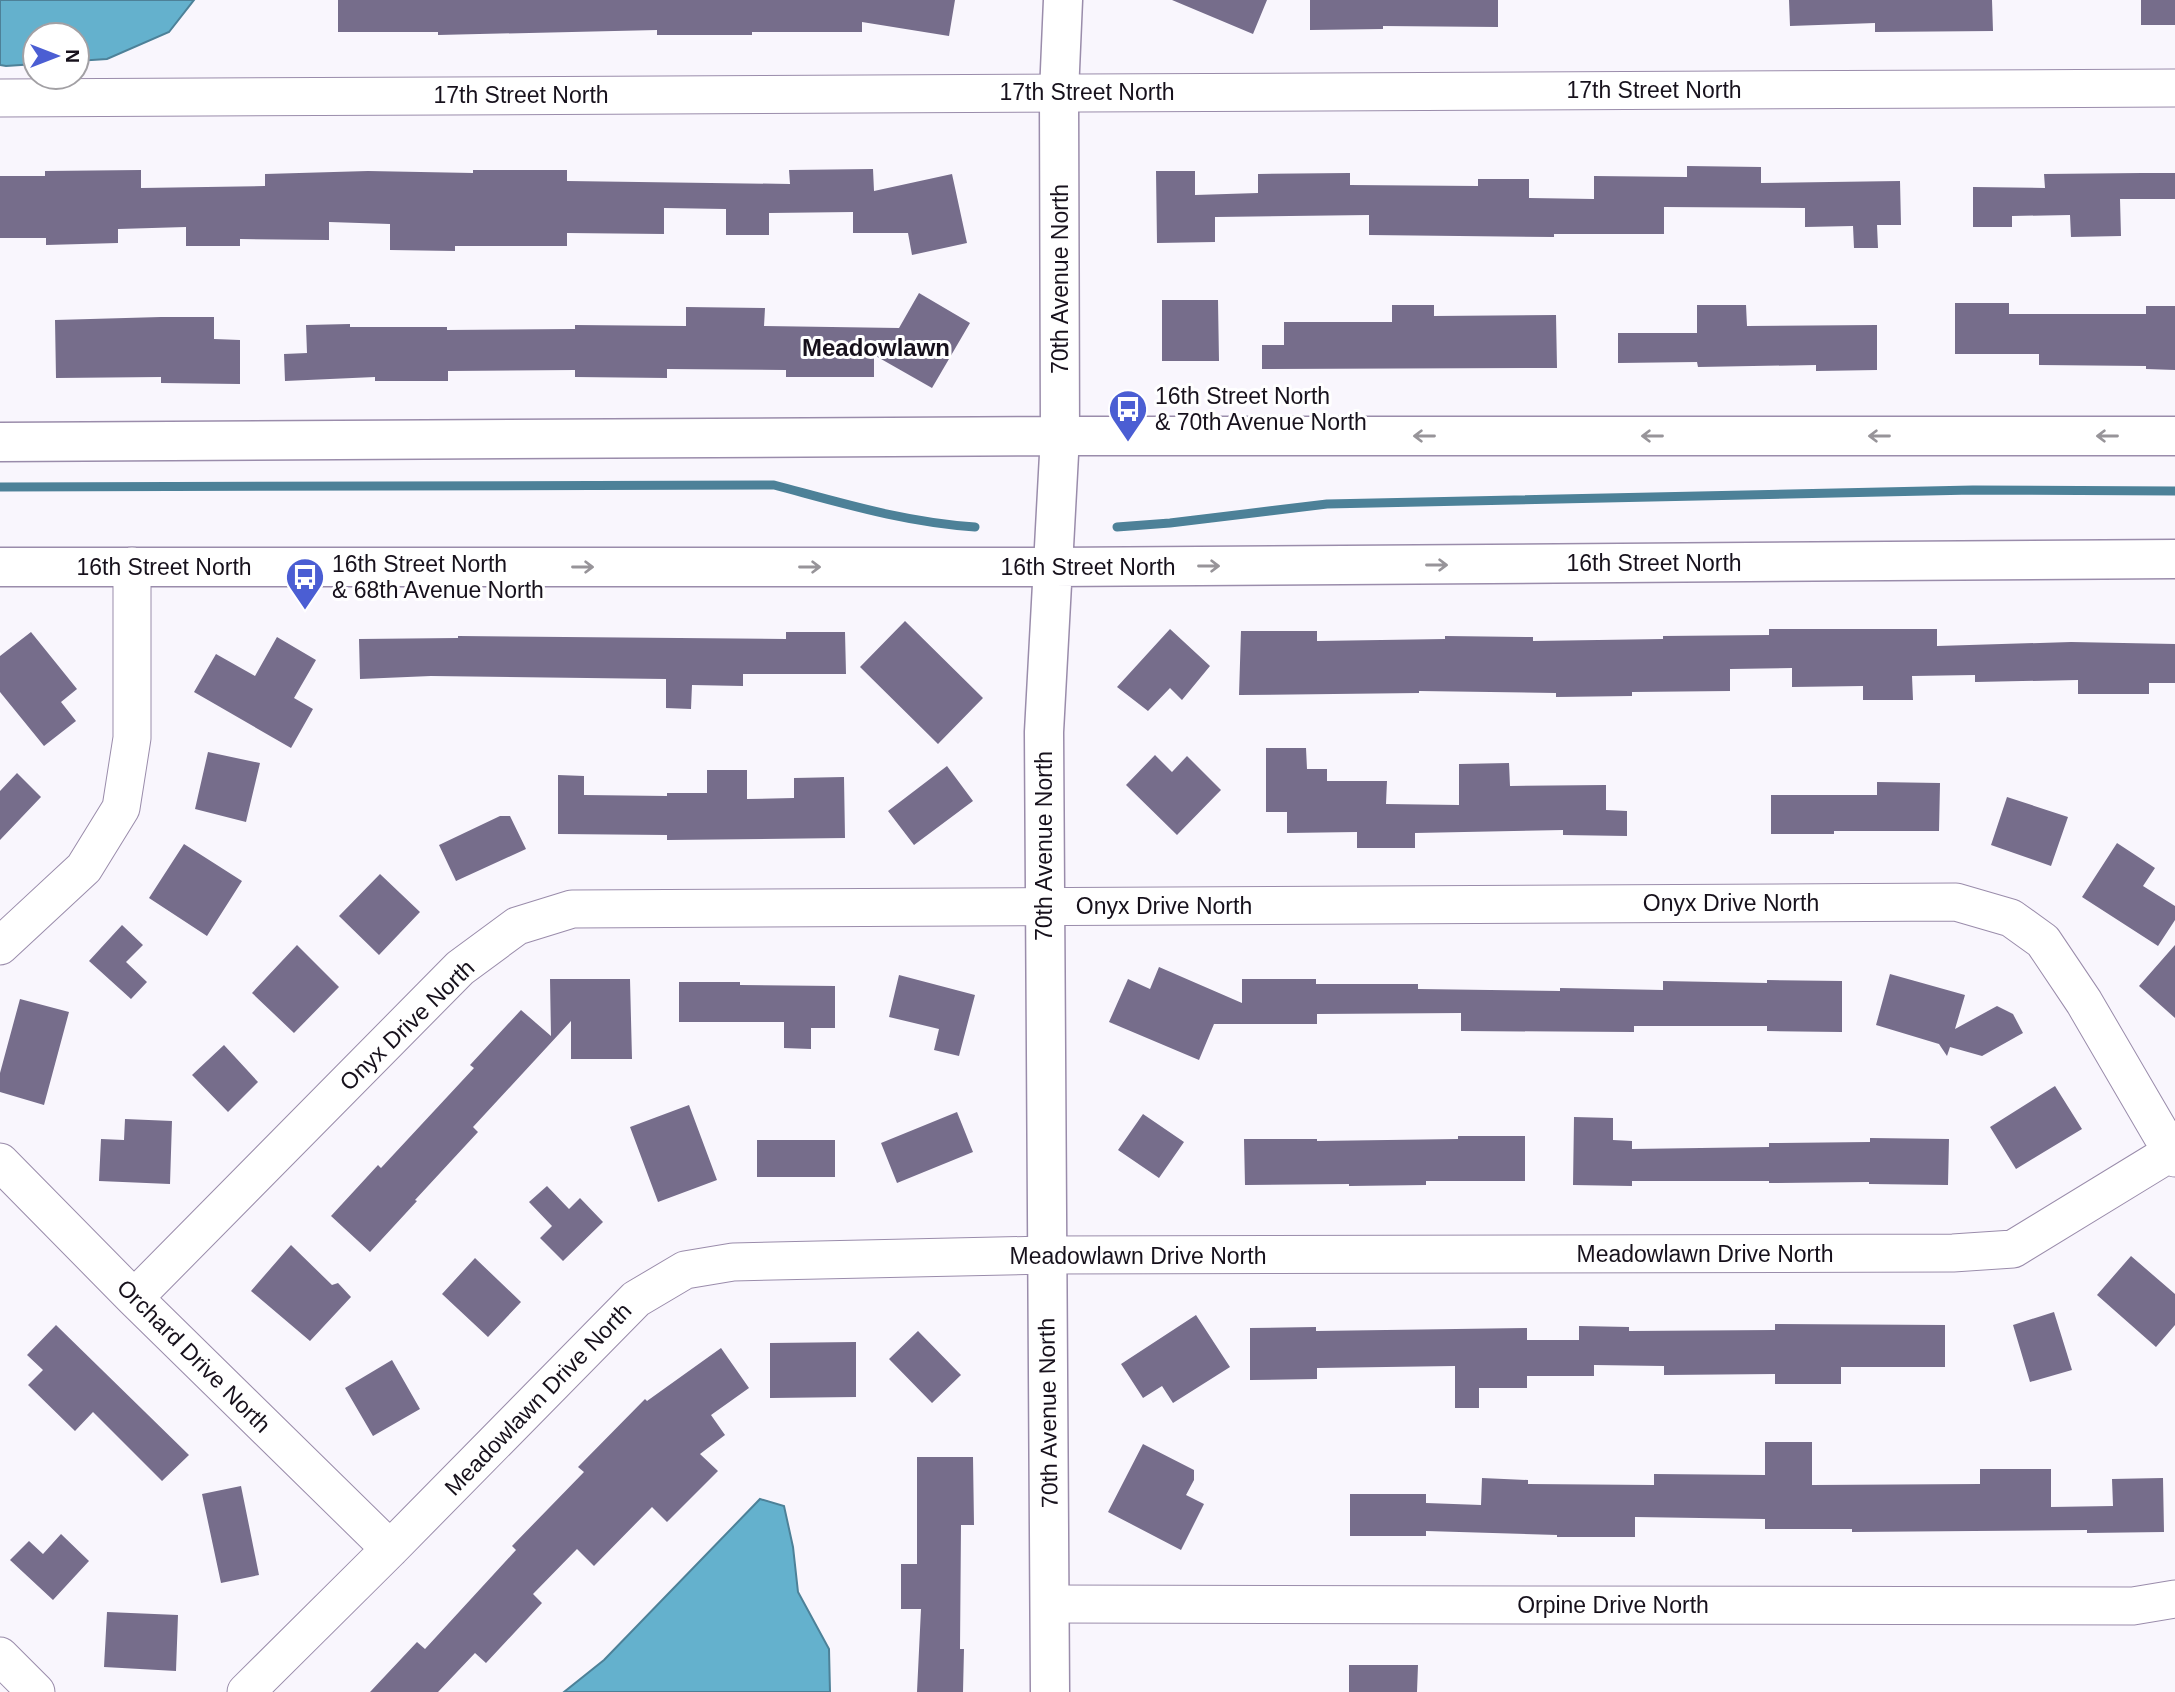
<svg xmlns="http://www.w3.org/2000/svg" width="2175" height="1692" font-family="Arial,sans-serif">
	<rect width="100%" height="100%" fill="#f9f6fd"/>
	<path fill="#64b1cd" stroke="#4d8198" stroke-width="2" d="M 0,0 L 194,0 L 169,32 L 107,59 L 77,61 L 77,35 L 35,35 L 35,64 L 6,66 L 0,65 Z
		M 760,1499 L 784,1506 L 793,1547 L 798,1592 L 829,1649 L 830,1692 L 564,1692 L 604,1660 Z"/>
	<g fill="none" stroke-linecap="round" stroke-linejoin="round">
		<path stroke="#4d8198" stroke-width="9" d="M 0,487 L 774,485 C 842,503 903,522 975,527
			M 1117,527 L 1170,523 L 1327,504 L 1973,490 L 2175,491"/>
	</g>
	<path fill="#766d8b" d="M 338,0 L 955,0 L 949,36 L 862,22 L 862,32 L 752,32 L 752,35 L 657,35 L 657,30 L 438,35 L 438,32 L 338,32 Z
		M 1172,0 L 1267,0 L 1253,34 Z
		M 1310,0 L 1498,0 L 1498,27 L 1383,26 L 1383,29 L 1310,30 Z
		M 1789,0 L 1992,0 L 1993,31 L 1875,32 L 1875,23 L 1790,26 Z
		M 2141,0 L 2175,0 L 2175,25 L 2141,25 Z
		M 1687,166 L 1761,167 L 1761,183 L 1900,181 L 1901,225 L 1877,225 L 1878,248 L 1854,248 L 1853,226 L 1805,227 L 1805,208 L 1664,207 L 1664,234 L 1554,234 L 1554,237 L 1369,235 L 1369,215 L 1215,217 L 1215,242 L 1157,243 L 1156,171 L 1195,171 L 1195,195 L 1258,193 L 1258,174 L 1350,173 L 1350,185 L 1478,186 L 1478,179 L 1529,179 L 1529,198 L 1594,199 L 1594,176 L 1687,177 Z
		M 873,169 L 874,191 L 952,174 L 967,243 L 912,255 L 908,233 L 853,233 L 853,212 L 769,213 L 769,235 L 726,235 L 726,209 L 664,208 L 664,234 L 567,233 L 567,246 L 455,246 L 455,251 L 390,250 L 390,224 L 329,222 L 329,240 L 240,239 L 240,246 L 186,246 L 186,227 L 118,229 L 118,243 L 46,245 L 46,238 L 0,238 L 0,176 L 45,176 L 45,171 L 141,170 L 141,188 L 265,186 L 265,174 L 368,171 L 473,173 L 473,170 L 567,170 L 567,181 L 790,184 L 789,170 Z
		M 2142,173 L 2175,173 L 2175,199 L 2120,199 L 2121,236 L 2071,237 L 2070,215 L 2012,216 L 2012,227 L 1973,227 L 1973,187 L 2045,188 L 2044,174 Z
		M 919,293 L 970,323 L 932,388 L 874,355 L 874,377 L 786,377 L 786,370 L 667,369 L 667,378 L 575,377 L 575,370 L 448,371 L 448,381 L 375,381 L 375,377 L 285,381 L 284,354 L 307,353 L 306,325 L 350,324 L 350,327 L 447,327 L 447,330 L 575,329 L 575,325 L 686,326 L 686,307 L 765,308 L 764,326 L 899,328 Z
		M 1162,300 L 1218,300 L 1219,361 L 1162,361 Z
		M 1955,303 L 2009,303 L 2009,314 L 2146,314 L 2146,306 L 2175,306 L 2175,370 L 2146,369 L 2146,366 L 2039,365 L 2039,354 L 1955,354 Z
		M 1392,305 L 1434,305 L 1434,316 L 1556,315 L 1557,368 L 1262,369 L 1262,345 L 1284,345 L 1284,322 L 1392,322 Z
		M 1697,305 L 1746,305 L 1747,326 L 1877,325 L 1877,370 L 1816,371 L 1816,365 L 1698,367 L 1697,362 L 1618,363 L 1618,333 L 1697,333 Z
		M 161,317 L 214,317 L 214,339 L 240,340 L 240,384 L 161,383 L 161,377 L 56,378 L 55,320 Z
		M 905,621 L 983,698 L 938,744 L 860,667 Z
		M 1170,629 L 1210,666 L 1182,700 L 1170,688 L 1148,711 L 1117,687 Z
		M 1769,629 L 1937,629 L 1937,646 L 2071,642 L 2175,644 L 2175,683 L 2149,683 L 2149,694 L 2078,694 L 2078,680 L 1975,682 L 1975,675 L 1912,676 L 1913,700 L 1863,700 L 1863,686 L 1792,687 L 1792,668 L 1730,669 L 1730,691 L 1632,692 L 1632,696 L 1556,697 L 1556,693 L 1419,691 L 1419,693 L 1239,695 L 1241,631 L 1317,631 L 1317,641 L 1445,639 L 1445,636 L 1533,637 L 1533,641 L 1663,639 L 1663,636 L 1769,635 Z
		M 31,632 L 77,689 L 61,702 L 76,721 L 44,746 L 0,692 L 0,656 Z
		M 786,632 L 845,632 L 846,674 L 743,674 L 743,686 L 692,685 L 691,709 L 666,708 L 666,679 L 431,676 L 360,679 L 359,639 L 458,638 L 458,636 L 786,639 Z
		M 277,637 L 316,660 L 294,698 L 313,709 L 291,748 L 194,692 L 216,654 L 255,676 Z
		M 1266,748 L 1306,748 L 1307,769 L 1327,769 L 1327,781 L 1387,781 L 1386,804 L 1459,805 L 1459,764 L 1509,763 L 1510,786 L 1606,785 L 1606,810 L 1627,811 L 1627,836 L 1563,835 L 1563,830 L 1415,833 L 1415,848 L 1357,848 L 1357,832 L 1287,833 L 1287,812 L 1266,812 Z
		M 208,752 L 260,763 L 246,822 L 195,809 Z
		M 1155,755 L 1172,772 L 1187,756 L 1221,790 L 1177,835 L 1126,785 Z
		M 947,766 L 973,801 L 914,845 L 888,811 Z
		M 707,770 L 747,770 L 747,799 L 794,798 L 794,778 L 844,777 L 845,838 L 667,840 L 667,835 L 558,834 L 558,775 L 584,776 L 584,795 L 667,796 L 667,793 L 707,793 Z
		M 17,773 L 41,797 L 0,840 L 0,791 Z
		M 1877,782 L 1940,783 L 1939,831 L 1834,831 L 1834,834 L 1771,834 L 1771,795 L 1877,795 Z
		M 2007,797 L 2068,817 L 2051,866 L 1991,845 Z
		M 500,816 L 510,816 L 526,849 L 456,881 L 439,845 Z
		M 2117,843 L 2155,868 L 2143,886 L 2175,906 L 2175,920 L 2158,946 L 2082,897 Z
		M 184,844 L 242,881 L 207,936 L 149,898 Z
		M 380,874 L 420,912 L 379,955 L 339,916 Z
		M 122,925 L 143,945 L 126,962 L 147,982 L 131,999 L 89,961 Z
		M 297,945 L 339,987 L 294,1033 L 252,993 Z
		M 2175,945 L 2175,1018 L 2139,986 Z
		M 1159,967 L 1242,1003 L 1242,979 L 1316,979 L 1316,984 L 1418,984 L 1418,989 L 1560,991 L 1560,988 L 1663,990 L 1663,981 L 1767,983 L 1767,980 L 1842,981 L 1842,1032 L 1767,1031 L 1767,1026 L 1634,1026 L 1634,1032 L 1461,1031 L 1461,1013 L 1317,1014 L 1317,1024 L 1214,1024 L 1199,1060 L 1109,1022 L 1128,979 L 1150,989 Z
		M 1890,974 L 1965,995 L 1955,1029 L 1997,1006 L 2013,1014 L 2023,1033 L 1982,1056 L 1950,1047 L 1947,1056 L 1939,1044 L 1876,1025 Z
		M 899,975 L 975,995 L 959,1056 L 934,1050 L 939,1029 L 889,1017 Z
		M 550,979 L 630,979 L 632,1059 L 571,1059 L 571,1021 L 473,1127 L 478,1132 L 415,1200 L 417,1201 L 370,1252 L 331,1216 L 378,1165 L 381,1168 L 474,1068 L 470,1065 L 521,1010 L 551,1036 Z
		M 679,982 L 740,982 L 740,985 L 835,986 L 835,1028 L 811,1028 L 811,1049 L 784,1048 L 784,1022 L 679,1022 Z
		M 20,999 L 69,1012 L 44,1105 L 0,1092 L 0,1073 Z
		M 224,1045 L 258,1082 L 228,1112 L 192,1075 Z
		M 2055,1086 L 2082,1129 L 2016,1169 L 1990,1127 Z
		M 689,1105 L 717,1180 L 658,1202 L 630,1127 Z
		M 957,1112 L 973,1152 L 897,1183 L 881,1143 Z
		M 1143,1114 L 1184,1142 L 1159,1178 L 1118,1150 Z
		M 1574,1117 L 1613,1118 L 1613,1140 L 1632,1141 L 1632,1149 L 1769,1147 L 1769,1143 L 1870,1142 L 1870,1138 L 1949,1139 L 1948,1185 L 1869,1184 L 1869,1182 L 1769,1183 L 1769,1181 L 1632,1181 L 1632,1186 L 1573,1185 Z
		M 125,1119 L 172,1121 L 170,1184 L 99,1181 L 101,1139 L 124,1140 Z
		M 1458,1136 L 1525,1136 L 1525,1181 L 1426,1181 L 1426,1185 L 1349,1186 L 1349,1184 L 1245,1185 L 1244,1139 L 1317,1139 L 1317,1141 L 1458,1139 Z
		M 757,1140 L 835,1140 L 835,1177 L 757,1177 Z
		M 547,1186 L 569,1209 L 580,1198 L 603,1222 L 563,1261 L 540,1238 L 552,1226 L 529,1202 Z
		M 291,1245 L 332,1285 L 338,1283 L 351,1297 L 310,1341 L 251,1291 Z
		M 2131,1256 L 2175,1294 L 2175,1325 L 2156,1347 L 2097,1295 Z
		M 475,1258 L 521,1302 L 488,1337 L 442,1294 Z
		M 2054,1312 L 2072,1370 L 2030,1382 L 2013,1325 Z
		M 1196,1315 L 1230,1367 L 1173,1403 L 1162,1386 L 1143,1398 L 1121,1364 Z
		M 1775,1324 L 1945,1325 L 1945,1367 L 1841,1367 L 1841,1384 L 1775,1384 L 1775,1374 L 1664,1375 L 1664,1366 L 1594,1365 L 1594,1376 L 1527,1376 L 1527,1388 L 1479,1388 L 1479,1408 L 1455,1408 L 1455,1366 L 1317,1368 L 1317,1379 L 1250,1380 L 1250,1328 L 1316,1327 L 1316,1331 L 1527,1328 L 1527,1340 L 1579,1340 L 1579,1326 L 1629,1327 L 1629,1331 L 1775,1330 Z
		M 56,1325 L 189,1455 L 162,1481 L 93,1412 L 75,1431 L 28,1385 L 43,1370 L 27,1355 Z
		M 918,1331 L 961,1375 L 932,1403 L 889,1359 Z
		M 856,1342 L 856,1397 L 770,1398 L 770,1343 Z
		M 721,1348 L 749,1388 L 711,1415 L 725,1435 L 700,1454 L 718,1471 L 667,1522 L 652,1507 L 594,1566 L 577,1549 L 533,1594 L 542,1603 L 486,1663 L 475,1653 L 438,1692 L 370,1692 L 417,1642 L 425,1649 L 516,1550 L 512,1546 L 584,1472 L 578,1467 L 645,1399 L 647,1401 Z
		M 392,1360 L 420,1409 L 373,1436 L 345,1388 Z
		M 1765,1442 L 1812,1442 L 1812,1485 L 1980,1484 L 1980,1469 L 2051,1469 L 2051,1507 L 2113,1506 L 2112,1479 L 2163,1478 L 2164,1532 L 2087,1533 L 2087,1530 L 1852,1532 L 1852,1529 L 1765,1529 L 1765,1519 L 1635,1517 L 1635,1537 L 1557,1537 L 1557,1535 L 1426,1531 L 1426,1536 L 1350,1536 L 1350,1494 L 1426,1494 L 1426,1503 L 1481,1505 L 1482,1478 L 1528,1480 L 1528,1484 L 1654,1485 L 1654,1474 L 1765,1475 Z
		M 1143,1444 L 1194,1470 L 1194,1480 L 1186,1495 L 1204,1504 L 1181,1550 L 1108,1512 Z
		M 917,1457 L 973,1457 L 974,1525 L 961,1525 L 960,1649 L 964,1649 L 963,1692 L 917,1692 L 921,1609 L 901,1609 L 901,1564 L 917,1564 Z
		M 241,1486 L 259,1575 L 221,1583 L 202,1494 Z
		M 61,1534 L 89,1561 L 53,1600 L 10,1560 L 29,1541 L 43,1554 Z
		M 107,1612 L 178,1615 L 176,1671 L 104,1667 Z
		M 1349,1665 L 1418,1665 L 1417,1692 L 1349,1692 Z"/>
	<g fill="none" stroke-linecap="round" stroke-linejoin="round">
		<g stroke="#9a8cab" stroke-width="39">
			<path id="minor" d="M 0,98 L 2175,88
				M 0,946 L 84,868 L 121,808 L 132,738 L 132,566
				M 0,1162 L 134,1298 L 390,1549
				M 134,1298 L 460,968 L 517,926 L 572,909 L 1956,902 L 2011,918 L 2043,941 L 2084,1002 L 2175,1158
				M 1050,1604 L 2133,1606 L 2175,1599
				M 0,1656 L 36,1692
				M 246,1692 L 390,1549 L 636,1299 L 685,1270 L 733,1262 L 1046,1255 L 1953,1253 L 2013,1249 L 2175,1150"/>
		</g>
		<g stroke="#9a8cab" stroke-width="41">
			<path id="tertiary" d="M 0,442 L 1060,436 L 2175,436
				M 0,567 L 1054,567 L 2175,559
				M 1050,1692 L 1044,732 L 1060,436 L 1059,93 L 1063,0"/>
		</g>
		<use href="#minor" stroke="#fff" stroke-width="37"/>
		<use href="#tertiary" stroke="#fff" stroke-width="38"/>
	</g>
	<defs><path id="oneway-shaft" d="M-6 0H5M1.5-3L5.5 0L1.5 3" fill="none" stroke-width="1.6" stroke-linecap="round" stroke-linejoin="round" transform="scale(1.75)"/></defs>
	<g stroke="#979499">
		<use href="#oneway-shaft" transform="translate(1424 436) rotate(180)"/>
		<use href="#oneway-shaft" transform="translate(1652 436) rotate(180)"/>
		<use href="#oneway-shaft" transform="translate(1879 436) rotate(180)"/>
		<use href="#oneway-shaft" transform="translate(2107 436) rotate(180)"/>
		<use href="#oneway-shaft" transform="translate(1437 565)"/>
		<use href="#oneway-shaft" transform="translate(1209 566)"/>
		<use href="#oneway-shaft" transform="translate(583 567)"/>
		<use href="#oneway-shaft" transform="translate(810 567)"/>
	</g>
	<defs>
		<g id="bus-pin" transform="scale(2.0125)"><path d="M0 17L-7.5 6A9.5 9.5 0 1 1 7.5 6Z" fill="#4b5ed3" stroke="#fff"/><path d="M-5-6H5V4H4V6H2V4H-2V6H-4V4H-5ZM-3.5-4V0h7V-4ZM-3.5 1.2v1.5H-2V1.2ZM2 1.2v1.5H3.5V1.2Z" fill="#fff"/></g>
	</defs>
	<g fill-rule="evenodd">
		<use href="#bus-pin" x="1128" y="409"/>
		<use href="#bus-pin" x="305" y="577"/>
	</g>
	<g text-anchor="middle" stroke-width="6" stroke-linejoin="round" paint-order="stroke">
		<g font-size="23" fill="#17111c" stroke="#fff">
			<text x="1654" y="98">17th Street North</text>
			<text x="1087" y="100">17th Street North</text>
			<text x="521" y="103">17th Street North</text>
			<text transform="translate(1060 279) rotate(-90)" y="8">70th Avenue North</text>
			<text x="1654" y="571">16th Street North</text>
			<text x="164" y="575">16th Street North</text>
			<text x="1088" y="575">16th Street North</text>
			<text transform="translate(1044 846) rotate(-90)" y="8">70th Avenue North</text>
			<text x="1731" y="911">Onyx Drive North</text>
			<text x="1164" y="914">Onyx Drive North</text>
			<text transform="translate(407 1025) rotate(-44)" y="8">Onyx Drive North</text>
			<text x="1705" y="1262">Meadowlawn Drive North</text>
			<text x="1138" y="1264">Meadowlawn Drive North</text>
			<text transform="translate(194 1356) rotate(45)" y="8">Orchard Drive North</text>
			<text transform="translate(538 1399) rotate(-46)" y="8">Meadowlawn Drive North</text>
			<text transform="translate(1048 1413) rotate(-91)" y="8">70th Avenue North</text>
			<text x="1613" y="1613">Orpine Drive North</text>
		</g>
		<g font-size="23" fill="#17111c" stroke="#fff" text-anchor="start">
			<text x="1155" y="404">16th Street North<tspan x="1155" dy="26">&amp; 70th Avenue North</tspan></text>
			<text x="332" y="572">16th Street North<tspan x="332" dy="26">&amp; 68th Avenue North</tspan></text>
		</g>
		<g font-size="24" font-weight="bold" fill="#17111c" stroke="#fff">
			<text x="876" y="356">Meadowlawn</text>
		</g>
	</g>
	<g transform="translate(56 56) rotate(90)"><circle r="33" fill="#ffffff" stroke="#a2a0a4" stroke-width="2"/>
	<path d="M0-5L12 26L0 18L-12 26Z" fill="#4b5ed3"/>
	<text y="-10" font-size="19" font-weight="bold" text-anchor="middle" fill="#17111c">N</text>
	</g>
</svg>
